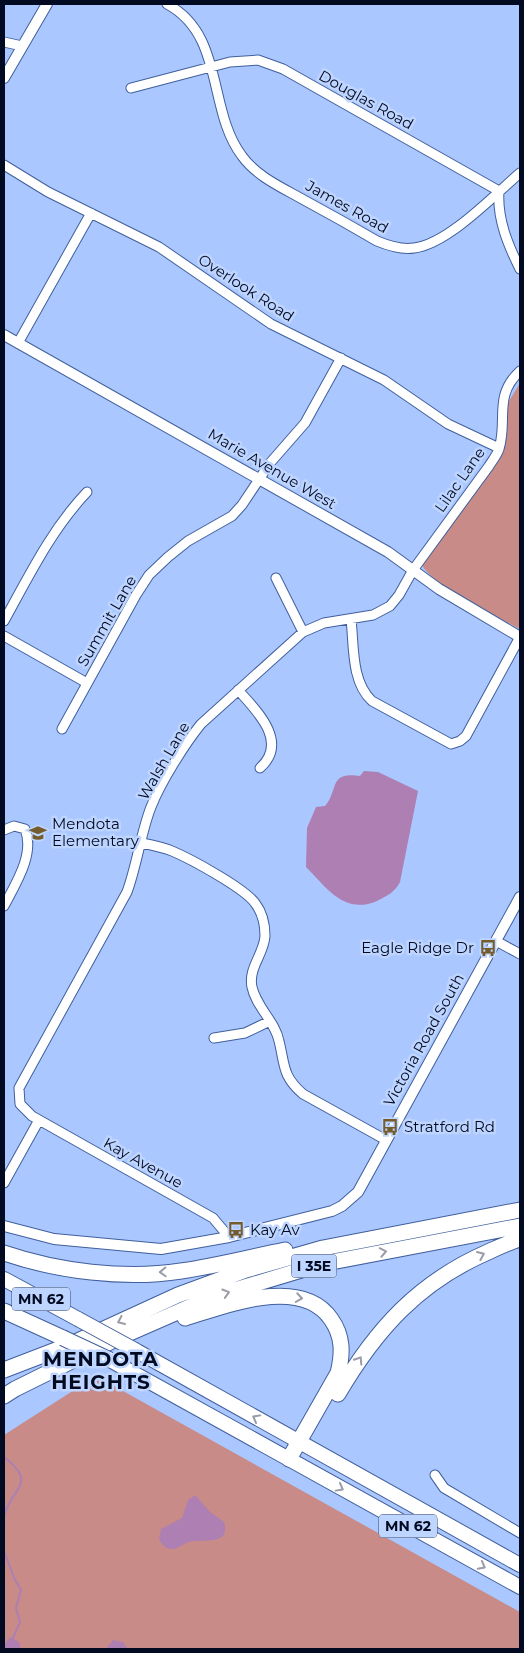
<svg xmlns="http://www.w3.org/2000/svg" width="524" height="1653" font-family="Montserrat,sans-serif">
	<rect width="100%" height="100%" fill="#aac7ff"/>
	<path fill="#c98b87" d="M 520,383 L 520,629 C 498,617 432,585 422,565 L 499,459 L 506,406 Z
		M 96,1376 L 520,1612 L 520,1649 L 4,1649 L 4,1435 Z"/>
	<path fill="#ad7fb2" d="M 364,771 L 378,772 L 418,791 L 400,882 C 394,893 388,895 377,901 C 344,915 327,888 306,867 L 307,828 L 316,807 L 325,806 C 339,790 328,771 360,776 Z
		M 194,1496 L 196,1496 L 210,1512 L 224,1522 C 232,1547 199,1538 189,1542 C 184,1543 177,1550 171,1549 C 165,1549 161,1543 159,1539 L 161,1529 L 182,1518 L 188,1500 Z
		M 10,1637 L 19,1642 L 21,1649 L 4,1649 L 4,1645 Z
		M 113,1640 L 123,1642 L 128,1649 L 106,1649 Z"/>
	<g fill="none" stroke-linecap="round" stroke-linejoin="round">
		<path stroke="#ad7fb2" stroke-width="2" d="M 4,1457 C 37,1483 14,1486 5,1513 C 3,1519 5,1527 4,1533
			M 4,1551 L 14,1578 L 21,1590 L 16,1608 L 20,1622 L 13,1638"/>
		<g stroke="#405f9c" stroke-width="11">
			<path id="minor" d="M 167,4 C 225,35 207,110 242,156 C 257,177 283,188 304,200 C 328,213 353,227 377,241 C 389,246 401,250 414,248 C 448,244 494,195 520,173
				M 4,42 L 22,46
				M 131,88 L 230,62 L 258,60 L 283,69 L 499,191 C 497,219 508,245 520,269
				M 4,165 L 48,192 L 159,247 L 271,324 L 384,380 L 448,424 L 499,448
				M 18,343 L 91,213
				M 276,578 L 303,632
				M 351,619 C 354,645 351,682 372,701 L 451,744 L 460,741 L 466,736 L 520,637
				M 4,621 C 29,576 51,530 87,492
				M 4,636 L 87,683
				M 238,690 C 257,711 289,742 260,768
				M 62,729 L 136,595 L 149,575 L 168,557 L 188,541 L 232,516 L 242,505 L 270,463 L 305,423 L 341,358
				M 4,830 L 14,826 L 25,829 C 35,854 16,883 4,906
				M 142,843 C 152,845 162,847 172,851 C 191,859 244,888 255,903 C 262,912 265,925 265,936 C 264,954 248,968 252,987 C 256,1007 275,1021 279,1041 C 285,1065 282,1076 303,1094 L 386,1140
				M 496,941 L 520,954
				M 214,1038 L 245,1033 L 270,1021
				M 4,1183 L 39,1120
				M 229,1237 L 213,1218 L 32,1116 L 20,1104 L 19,1088 L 127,892 C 137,865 141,832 151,807 C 161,782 184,745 201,724 L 303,632 L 324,623 L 373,615 L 390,606 L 399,595 L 413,570 L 489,466 C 492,461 497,455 499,449 C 508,420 493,396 520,371
				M 435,1475 L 444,1488 L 520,1533"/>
		</g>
		<g stroke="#405f9c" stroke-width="12">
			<path id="tertiary" d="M 4,78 L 47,4
				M 4,335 L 388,552 L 439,589 L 520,637
				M 4,1226 L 54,1239 L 161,1249 L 229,1237 L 332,1211 L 342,1206 L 358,1192 L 520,897"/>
		</g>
		<g stroke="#405f9c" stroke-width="16">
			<path id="trunk" d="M 4,1279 L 78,1319
				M 135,1350 L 520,1565
				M 110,1360 L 520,1587"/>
		</g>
		<g stroke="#405f9c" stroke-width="17">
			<path id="motorway" d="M 4,1253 C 57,1271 125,1280 181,1271 C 216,1266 250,1257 285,1250
				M 4,1311 L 63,1338
				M 185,1318 C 225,1306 301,1275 331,1319 C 343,1336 343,1353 338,1373 L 289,1459
				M 4,1370 L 69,1345 L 178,1295 L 246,1270 L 323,1248 L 520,1210
				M 338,1394 C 376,1329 419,1282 488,1252 C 499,1247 509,1242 520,1239
				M 4,1396 L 15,1389 L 116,1339 L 212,1297 L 321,1264 L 520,1226"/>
		</g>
		<use href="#minor" stroke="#fff" stroke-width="9"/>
		<use href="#tertiary" stroke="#fff" stroke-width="10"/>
		<use href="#trunk" stroke="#fff" stroke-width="14"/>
		<use href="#motorway" stroke="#fff" stroke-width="15"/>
		<g stroke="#405f9c" stroke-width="16" stroke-linecap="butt">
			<path id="trunk-bridge" d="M 78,1319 L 135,1350"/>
		</g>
		<g stroke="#405f9c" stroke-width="17" stroke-linecap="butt">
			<path id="motorway-bridge" d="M 63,1338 L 110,1360"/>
		</g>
		<use href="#trunk-bridge" stroke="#fff" stroke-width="14"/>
		<use href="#motorway-bridge" stroke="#fff" stroke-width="15"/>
	</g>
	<defs><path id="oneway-chevron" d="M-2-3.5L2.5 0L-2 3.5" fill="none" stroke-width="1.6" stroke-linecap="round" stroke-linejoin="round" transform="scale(1.25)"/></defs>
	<g stroke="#9a9da7">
		<use href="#oneway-chevron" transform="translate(383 1252) rotate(-11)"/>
		<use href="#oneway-chevron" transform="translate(481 1255) rotate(-23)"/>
		<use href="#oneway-chevron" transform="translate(163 1272) rotate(178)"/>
		<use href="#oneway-chevron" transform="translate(226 1293) rotate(-17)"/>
		<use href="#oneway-chevron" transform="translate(299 1298) rotate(9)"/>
		<use href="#oneway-chevron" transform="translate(121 1321) rotate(156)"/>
		<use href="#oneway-chevron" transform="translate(359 1360) rotate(-57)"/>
		<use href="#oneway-chevron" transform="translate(256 1418) rotate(-151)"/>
		<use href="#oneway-chevron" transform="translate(340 1488) rotate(29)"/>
		<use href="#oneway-chevron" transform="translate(482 1566) rotate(28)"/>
	</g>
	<defs>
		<g id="school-bare" transform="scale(1.35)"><path d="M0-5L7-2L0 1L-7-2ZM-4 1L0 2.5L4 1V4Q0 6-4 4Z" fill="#745c2d" stroke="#bed5ff" stroke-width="2.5" paint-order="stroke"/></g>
		<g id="bus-bare" transform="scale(1.35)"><path d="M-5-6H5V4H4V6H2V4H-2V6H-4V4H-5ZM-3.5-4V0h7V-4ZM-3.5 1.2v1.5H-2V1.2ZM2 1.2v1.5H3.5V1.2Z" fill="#745c2d" stroke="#bed5ff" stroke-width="2.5" paint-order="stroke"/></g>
	</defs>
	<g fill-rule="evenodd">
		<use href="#school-bare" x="38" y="833"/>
		<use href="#bus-bare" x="488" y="948"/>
		<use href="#bus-bare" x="390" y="1127"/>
		<use href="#bus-bare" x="236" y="1230"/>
	</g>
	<g text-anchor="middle" stroke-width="5" stroke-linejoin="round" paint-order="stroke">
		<g fill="#bed5ff" stroke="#3a4764" stroke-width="1">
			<rect x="291.5" y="1254.5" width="45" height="23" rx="4"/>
			<rect x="12" y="1287.5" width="58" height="23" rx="4"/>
			<rect x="379" y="1514.5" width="58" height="23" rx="4"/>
		</g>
		<g font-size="14" font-weight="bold" fill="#020a22">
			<text x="314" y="1271">I 35E</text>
			<text x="41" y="1304">MN 62</text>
			<text x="408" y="1531">MN 62</text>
		</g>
		<g font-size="15" fill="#020a22" stroke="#bed5ff">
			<text transform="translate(366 100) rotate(29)" y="5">Douglas Road</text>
			<text transform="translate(347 207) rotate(29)" y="5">James Road</text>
			<text transform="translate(246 288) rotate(33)" y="5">Overlook Road</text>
			<text transform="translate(272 469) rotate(30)" y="5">Marie Avenue West</text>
			<text transform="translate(460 480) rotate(-55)" y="5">Lilac Lane</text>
			<text transform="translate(107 621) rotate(-60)" y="5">Summit Lane</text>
			<text transform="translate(164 761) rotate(-60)" y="5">Walsh Lane</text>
			<text transform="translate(424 1040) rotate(-61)" y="5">Victoria Road South</text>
			<text transform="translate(143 1163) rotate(29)" y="5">Kay Avenue</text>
		</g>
		<g font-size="15" fill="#020a22" stroke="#bed5ff" text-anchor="start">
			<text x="52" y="829">Mendota<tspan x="52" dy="17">Elementary</tspan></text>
			<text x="474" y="953" text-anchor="end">Eagle Ridge Dr</text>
			<text x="404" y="1132">Stratford Rd</text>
			<text x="250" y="1235">Kay Av</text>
		</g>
		<g font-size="20" font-weight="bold" letter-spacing="1" fill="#020a22" stroke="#bed5ff">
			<text x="101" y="1366">MENDOTA<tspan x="101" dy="23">HEIGHTS</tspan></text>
		</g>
	</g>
	<rect width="524" height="1653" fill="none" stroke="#020a22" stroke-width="10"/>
</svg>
